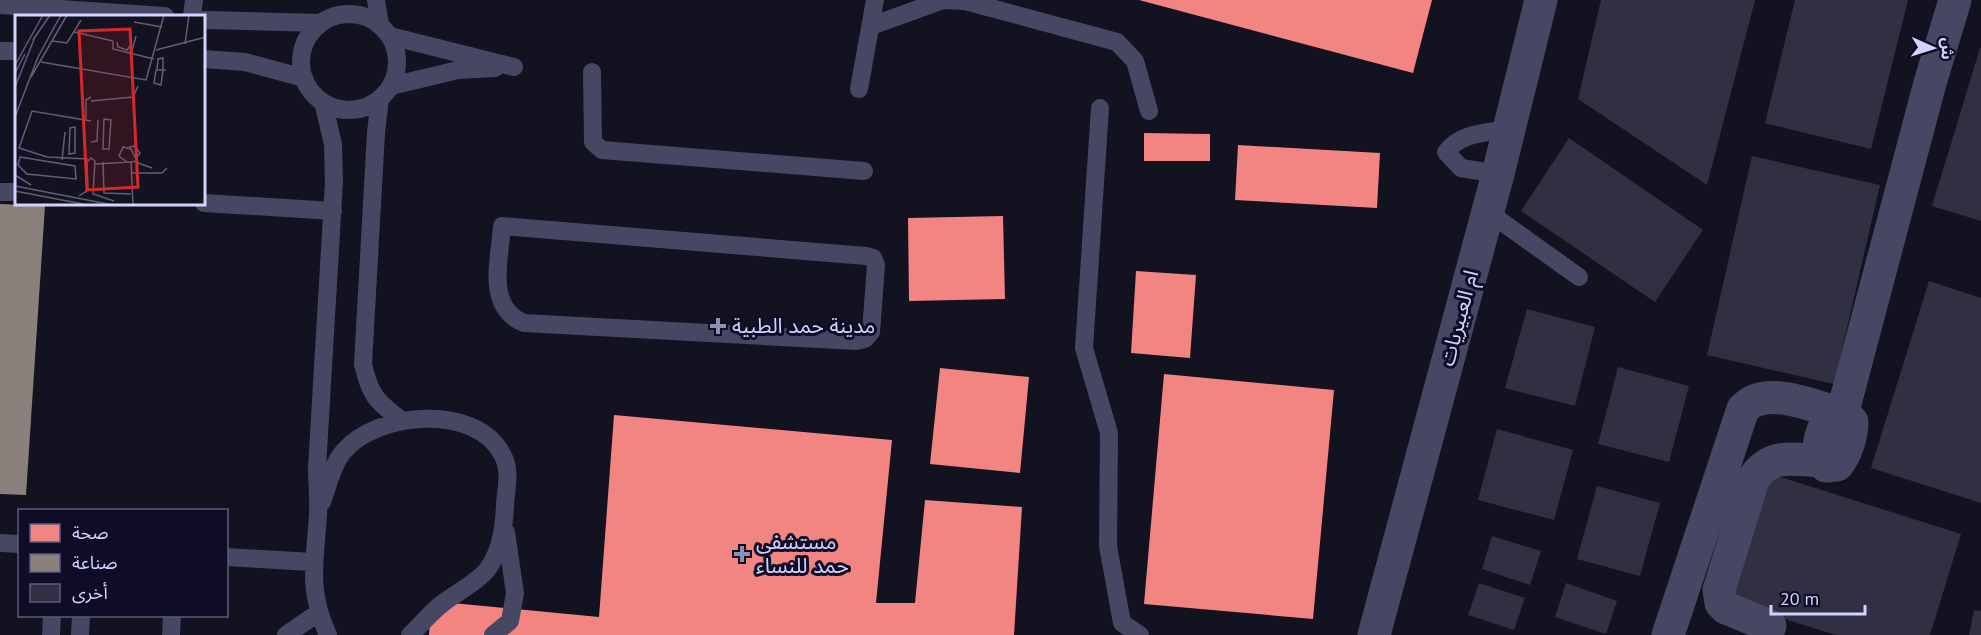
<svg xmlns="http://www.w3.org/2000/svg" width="1981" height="635" font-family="'PT Sans','Noto Sans Arabic',sans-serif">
	<rect width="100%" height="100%" fill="#131220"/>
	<path fill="#f28482" d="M 1139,0 L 1432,0 L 1413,73 Z
		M 1144,133 L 1210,134 L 1210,161 L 1144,161 Z
		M 1238,145 L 1380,153 L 1377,208 L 1235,200 Z
		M 1003,216 L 1005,299 L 909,301 L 908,218 Z
		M 1136,271 L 1196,275 L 1190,358 L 1131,353 Z
		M 940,368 L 1029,377 L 1020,473 L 930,464 Z
		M 1164,374 L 1334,390 L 1313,619 L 1144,604 Z
		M 614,415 L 892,440 L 876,603 L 915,603 L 925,500 L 1022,507 L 1014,635 L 429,635 L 431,601 L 599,617 Z"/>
	<path fill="#8a817c" d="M 0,204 L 45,206 L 26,495 L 0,494 Z"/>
	<path fill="#313043" d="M 1601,0 L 1755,0 L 1707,185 L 1578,99 Z
		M 1795,0 L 1908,0 L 1871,149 L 1765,123 Z
		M 1980,48 L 1981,48 L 1981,221 L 1932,206 Z
		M 1569,138 L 1703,230 L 1655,302 L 1521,211 Z
		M 1752,156 L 1880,185 L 1834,384 L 1707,355 Z
		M 1929,281 L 1981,298 L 1981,503 L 1871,468 Z
		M 1527,309 L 1595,327 L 1575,406 L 1505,388 Z
		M 1618,367 L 1689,386 L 1669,462 L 1598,444 Z
		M 1497,429 L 1573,450 L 1554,520 L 1478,500 Z
		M 1768,473 L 1961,534 L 1930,635 L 1836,635 L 1729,602 Z
		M 1597,486 L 1660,503 L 1640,576 L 1577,559 Z
		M 1492,536 L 1541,551 L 1530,585 L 1482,569 Z
		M 1479,583 L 1525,598 L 1514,630 L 1468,615 Z
		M 1566,583 L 1617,601 L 1606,634 L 1555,617 Z
		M 1974,610 L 1981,611 L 1981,635 L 1969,635 Z"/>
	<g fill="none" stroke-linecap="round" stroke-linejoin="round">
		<path stroke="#464762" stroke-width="18" d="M 376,0 L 380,25
			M 0,5 L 165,16
			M301 62a48 48 0 1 1 96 0a48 48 0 1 1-96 0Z
			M 192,16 L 194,0
			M 204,20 L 321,23
			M 871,26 L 943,0 L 965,1 L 1117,42 L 1135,61 L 1149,111
			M 390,36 L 514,67
			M 0,51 L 16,51
			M 204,59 L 245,62 L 304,78
			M 592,72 L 593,142 L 602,150 L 864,171
			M 391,86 L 458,70 L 495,68
			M 859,89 L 875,0
			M 380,98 L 376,133 L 363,364 C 370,395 376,401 401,420
			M 323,102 L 333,144 L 334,182 L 317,468 C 317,483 319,499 318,515 C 315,562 307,589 328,635
			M 1100,108 L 1084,348 L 1109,433 L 1108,546 L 1122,623 L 1140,635
			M 1498,174 L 1461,168 L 1446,152 C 1462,132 1486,133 1509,129
			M 0,192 L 16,192
			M 204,203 L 333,211
			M 1488,212 L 1579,277
			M 502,226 L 866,256 L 873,258 L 876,265 L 871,332 L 865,339 L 856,341 L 524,323 C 485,307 500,259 502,226 Z
			M 322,502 C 328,486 332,465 343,452 C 377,411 478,403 503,456 C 511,471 506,489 505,505 C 504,528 501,551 487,570 C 476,583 456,593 443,603 C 431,612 421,625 410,635
			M 0,543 L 20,544
			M 226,557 L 312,562
			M 51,635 L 52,616
			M 80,635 L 81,616
			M 171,635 L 172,616
			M 286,635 L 318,613
			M 493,635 L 510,621 L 515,593 L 506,532"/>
		<path stroke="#464762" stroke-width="33" d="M 1843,411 L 1930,83 L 1955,0
			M 1843,411 L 1852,422 C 1852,435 1846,455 1837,465 L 1826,466 C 1812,455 1822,421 1836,412 Z
			M 1770,626 L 1726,608 L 1721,603 L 1719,590 L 1753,480 C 1769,453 1792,459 1820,461
			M 1374,635 L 1498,174 L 1541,0
			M 1668,635 L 1743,409 C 1765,385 1809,405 1836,412"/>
	</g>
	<g fill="#908fb1" stroke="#0f0c26" stroke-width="2">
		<path d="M715 317h6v6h6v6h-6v6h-6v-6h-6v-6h6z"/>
		<path d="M739 545h6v6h6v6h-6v6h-6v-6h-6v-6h6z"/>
	</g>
	<g text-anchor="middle" stroke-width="6" stroke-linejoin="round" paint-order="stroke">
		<g font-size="21" fill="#d4d2ff" stroke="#0f0c26">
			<text transform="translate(1459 318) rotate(-75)" y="7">ام العبيريات</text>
		</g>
		<g font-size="21" fill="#d4d2ff" stroke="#0f0c26" text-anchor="start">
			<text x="732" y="333">مدينة حمد الطبية</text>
			<text x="756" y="549">مستشفى<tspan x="756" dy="24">حمد للنساء</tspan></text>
		</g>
	</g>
	<g transform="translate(15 15)">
		<rect width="190" height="190" fill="#131220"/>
		<path fill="none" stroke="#605f79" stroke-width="1.5" d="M 119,7 L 147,12M 59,17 L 98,26M 18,25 L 35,0M 37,26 L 52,28 L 66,5M 98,26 L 98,34 L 139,44M 102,27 L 103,32 L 112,35 L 115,31M 170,29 L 174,0M 141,35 L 191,22M 116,39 L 121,21M 26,47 L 131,65 L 149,0M 0,50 L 28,0M 142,55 L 143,44 L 148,43 L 148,55 L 146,70 L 139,68 L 141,55 L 151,55M 0,58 L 10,39M 16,62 L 52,0M 0,72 L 20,22M 76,86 L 118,82 L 123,71M 0,102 L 23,42 L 46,0M 89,104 L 96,105 L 94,134 L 88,134 ZM 71,105 L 71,85 L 76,82M 60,112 L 60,138 L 54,139 L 55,113 ZM 76,127 L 82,126 L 83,105M 114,132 L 120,131 L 125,138 L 123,141M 5,142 L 60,151 L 61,164 L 12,159 L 3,150 ZM 73,144 L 32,142 L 4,133 L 17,96 L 76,106M 47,145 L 50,117M 88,147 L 89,178 L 116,179M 116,147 L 118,190M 120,147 L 137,153M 79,149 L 116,147 L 122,146 L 116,134 L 108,132 L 104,141 L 112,147M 116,158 L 147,158 L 152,153M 0,160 L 16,170M 0,171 L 98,190M 0,176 L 73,190M 64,181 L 73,175 L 72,147 L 76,143 L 80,146 L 78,179 L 99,186"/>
		<path fill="#d62828" fill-opacity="0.15" stroke="#d62828" stroke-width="3" d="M 115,14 L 123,172 L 72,175 L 64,16 Z"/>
		<rect width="190" height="190" fill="none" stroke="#d4d2ff" stroke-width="3"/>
	</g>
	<rect x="18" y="509" width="210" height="108" fill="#0f0c26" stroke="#5e5b7d" stroke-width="1.5"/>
	<rect x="30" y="524" width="30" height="18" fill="#f28482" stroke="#5e5b7d" stroke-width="1.5"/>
	<text x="72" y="539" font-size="18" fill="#d4d2ff">صحة</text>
	<rect x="30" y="554" width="30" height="18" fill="#8a817c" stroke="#5e5b7d" stroke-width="1.5"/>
	<text x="72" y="569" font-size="18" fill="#d4d2ff">صناعة</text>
	<rect x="30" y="584" width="30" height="18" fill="#313043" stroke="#5e5b7d" stroke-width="1.5"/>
	<text x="72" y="599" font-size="18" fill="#d4d2ff">أخرى</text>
	<g transform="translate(1933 48) rotate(93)" stroke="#0f0c26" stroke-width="4.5" paint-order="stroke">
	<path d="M0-4.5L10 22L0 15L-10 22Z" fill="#d4d2ff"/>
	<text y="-9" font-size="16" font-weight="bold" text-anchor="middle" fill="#d4d2ff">ش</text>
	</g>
	<path d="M1771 605v9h94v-9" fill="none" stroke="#d4d2ff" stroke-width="3"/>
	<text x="1780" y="605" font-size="18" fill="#d4d2ff" stroke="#0f0c26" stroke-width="4.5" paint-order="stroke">20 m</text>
</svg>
